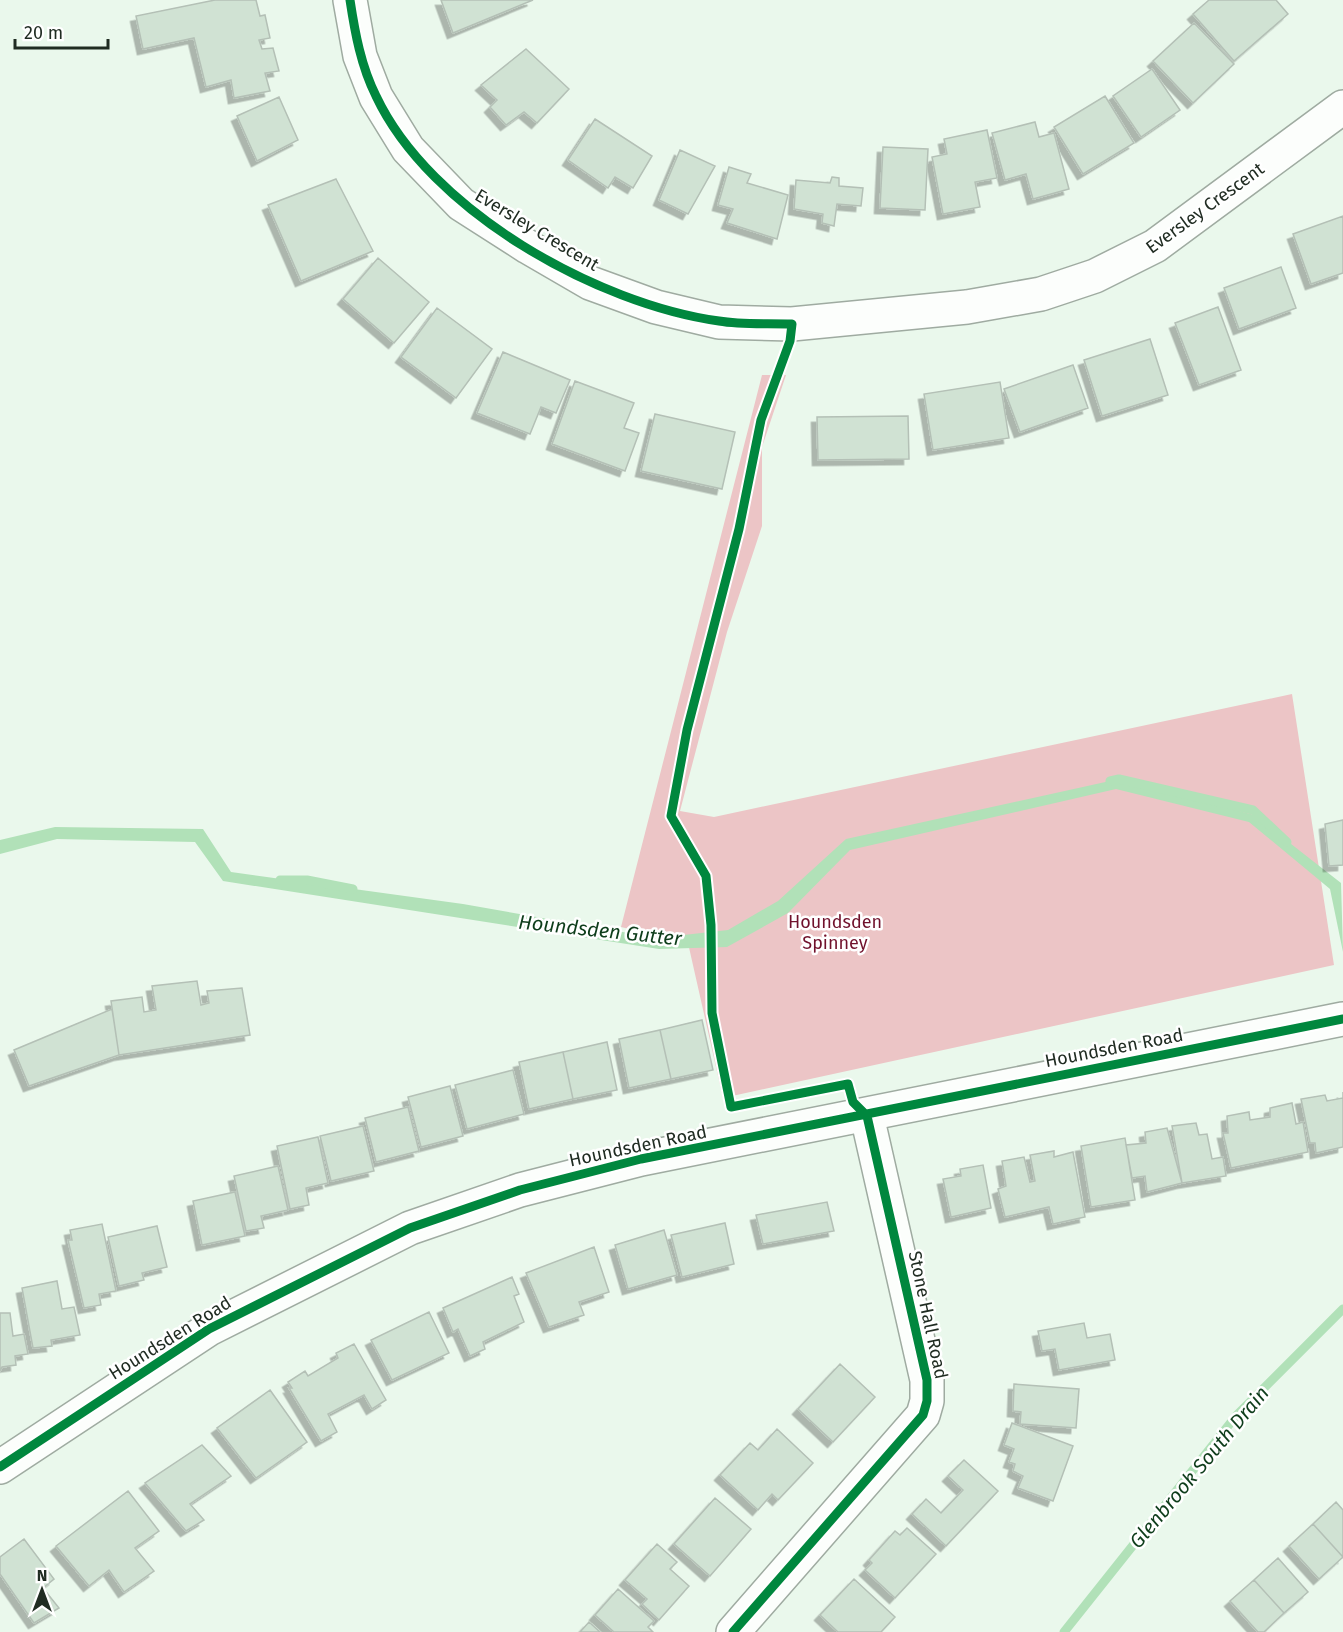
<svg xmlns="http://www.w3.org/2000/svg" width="1343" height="1632" font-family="'Fira Sans',sans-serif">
	<defs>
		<filter id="shadow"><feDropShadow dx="-5.5" dy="5.5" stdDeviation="0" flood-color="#0004"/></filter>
	</defs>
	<rect width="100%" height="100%" fill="#eaf8ec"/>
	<path fill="#ecc5c6" d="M 762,375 L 786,375 L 762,447 L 762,526 L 727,632 L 680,811 L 714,817 L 1292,694 L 1334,965 L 723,1098 L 688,943 L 621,927 Z"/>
	<path fill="#b1e1b8" d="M 1119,779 L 1254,815 L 1341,883 L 1343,952 L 1330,889 L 1249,822 L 1116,789 L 850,850 L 788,913 L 727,947 L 659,949 L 223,881 L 195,842 L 57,839 L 0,854 L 0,840 L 55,827 L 203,829 L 231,872 L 463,904 L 657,938 L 728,930 L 778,901 L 846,839 Z"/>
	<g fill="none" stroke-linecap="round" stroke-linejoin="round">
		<path stroke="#b1e1b8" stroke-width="9" d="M 1110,781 L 1119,779 L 1253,810 L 1287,842
			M 280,880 L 307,880 L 353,889
			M 1064,1632 L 1236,1416 L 1343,1309"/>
	</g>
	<path fill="#d0e2d3" stroke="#b4c0b6" stroke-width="1.5" filter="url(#shadow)" d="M 215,0 L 256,0 L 260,16 L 265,15 L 270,38 L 259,40 L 262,49 L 273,48 L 279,71 L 265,73 L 270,91 L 234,98 L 231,80 L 206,87 L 194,38 L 143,49 L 136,16 Z
		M 441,0 L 533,0 L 453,33 Z
		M 1209,0 L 1276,0 L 1288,14 L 1234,61 L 1193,14 Z
		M 1194,23 L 1234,64 L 1193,103 L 1153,61 Z
		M 526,49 L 569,89 L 537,123 L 524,112 L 506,125 L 490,107 L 497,100 L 481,85 Z
		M 1152,69 L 1180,110 L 1141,137 L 1113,96 Z
		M 1105,96 L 1134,143 L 1083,174 L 1054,127 Z
		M 279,97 L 298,140 L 257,161 L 237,116 Z
		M 595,119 L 652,156 L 633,188 L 615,177 L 608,188 L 568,160 Z
		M 1035,122 L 1039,137 L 1054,133 L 1069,189 L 1033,199 L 1026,174 L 1005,180 L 992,133 Z
		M 987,130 L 997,178 L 975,182 L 980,207 L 943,214 L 932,157 L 947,154 L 944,139 Z
		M 883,147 L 928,149 L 925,210 L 880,208 Z
		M 680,150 L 715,166 L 688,214 L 659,200 Z
		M 729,167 L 751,174 L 747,183 L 788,195 L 777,239 L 727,223 L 733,209 L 718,205 Z
		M 832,177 L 839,178 L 839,186 L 863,188 L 861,206 L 837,204 L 834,226 L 822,223 L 823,214 L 794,209 L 796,180 L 830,183 Z
		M 336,179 L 373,251 L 301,281 L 268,205 Z
		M 1343,216 L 1343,273 L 1311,284 L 1293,234 Z
		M 378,258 L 429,302 L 394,343 L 343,299 Z
		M 1281,267 L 1296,308 L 1239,329 L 1224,288 Z
		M 1218,307 L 1241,370 L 1199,385 L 1175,323 Z
		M 437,308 L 492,349 L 456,398 L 401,357 Z
		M 1150,339 L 1168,395 L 1102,416 L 1084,360 Z
		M 503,352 L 570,380 L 556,413 L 541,407 L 530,434 L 477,413 Z
		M 1073,365 L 1088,408 L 1020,432 L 1004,389 Z
		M 575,381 L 634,403 L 624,428 L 639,433 L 625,471 L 552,444 Z
		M 1000,382 L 1009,438 L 933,450 L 924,394 Z
		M 655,414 L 735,432 L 722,489 L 641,471 Z
		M 908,416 L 909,459 L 818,460 L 817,417 Z
		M 1343,820 L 1343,865 L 1329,866 L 1325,824 Z
		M 197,981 L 201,1005 L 209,1003 L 207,991 L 242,988 L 250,1035 L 119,1055 L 111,1001 L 142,997 L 144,1012 L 156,1010 L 152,986 Z
		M 112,1009 L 119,1055 L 29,1086 L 14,1050 Z
		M 702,1020 L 713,1070 L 671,1079 L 660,1030 Z
		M 660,1030 L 671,1079 L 629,1088 L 619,1039 Z
		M 607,1042 L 617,1090 L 573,1099 L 563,1052 Z
		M 563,1052 L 573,1099 L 529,1109 L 519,1062 Z
		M 513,1070 L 524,1114 L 467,1129 L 455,1085 Z
		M 450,1086 L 463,1136 L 421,1147 L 408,1097 Z
		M 1343,1092 L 1343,1147 L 1316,1153 L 1315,1143 L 1310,1143 L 1301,1099 L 1325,1095 L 1327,1101 L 1343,1098 Z
		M 1292,1103 L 1296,1124 L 1303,1122 L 1308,1152 L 1231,1168 L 1223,1133 L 1228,1133 L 1227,1116 L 1249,1112 L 1250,1120 L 1270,1117 L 1270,1108 Z
		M 408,1107 L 419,1151 L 376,1162 L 365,1118 Z
		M 1196,1123 L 1199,1135 L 1207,1134 L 1212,1159 L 1223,1157 L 1226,1176 L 1182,1183 L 1172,1126 Z
		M 363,1126 L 374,1171 L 331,1181 L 320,1136 Z
		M 1167,1128 L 1182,1183 L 1147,1192 L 1145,1176 L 1132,1178 L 1126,1145 L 1146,1143 L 1145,1132 Z
		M 318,1137 L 328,1183 L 306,1188 L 309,1205 L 290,1209 L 277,1146 Z
		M 1125,1138 L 1135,1200 L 1091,1207 L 1081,1146 Z
		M 1054,1151 L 1054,1157 L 1073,1152 L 1085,1217 L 1053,1224 L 1049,1207 L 1005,1217 L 998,1189 L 1006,1186 L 1002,1161 L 1024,1157 L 1030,1182 L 1035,1181 L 1030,1155 Z
		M 983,1165 L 991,1208 L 951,1217 L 943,1179 L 961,1176 L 960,1169 Z
		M 278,1166 L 288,1210 L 261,1216 L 264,1228 L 246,1231 L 234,1176 Z
		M 235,1192 L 245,1236 L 202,1245 L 193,1201 Z
		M 827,1202 L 834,1231 L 763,1244 L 756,1215 Z
		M 725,1223 L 734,1264 L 682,1277 L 671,1235 Z
		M 102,1224 L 116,1291 L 99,1294 L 101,1305 L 84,1308 L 68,1240 L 72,1240 L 70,1230 Z
		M 157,1226 L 167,1267 L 142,1273 L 144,1280 L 119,1286 L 108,1237 Z
		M 664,1230 L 677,1275 L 628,1289 L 615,1245 Z
		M 594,1247 L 609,1292 L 579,1302 L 584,1315 L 549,1327 L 526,1273 Z
		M 512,1277 L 519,1294 L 514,1296 L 524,1322 L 483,1342 L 485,1349 L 470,1356 L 458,1329 L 453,1332 L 443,1308 Z
		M 57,1281 L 62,1309 L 74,1307 L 80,1335 L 51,1340 L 52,1346 L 33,1348 L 22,1288 Z
		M 429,1312 L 449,1353 L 392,1380 L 371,1340 Z
		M 0,1313 L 10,1313 L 13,1336 L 24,1334 L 28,1354 L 15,1356 L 16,1365 L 2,1367 L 0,1371 Z
		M 1084,1323 L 1087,1338 L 1110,1334 L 1115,1360 L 1059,1370 L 1055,1349 L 1042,1351 L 1038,1331 Z
		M 354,1344 L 386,1400 L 372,1409 L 364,1395 L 328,1414 L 337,1432 L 321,1441 L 289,1388 L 292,1388 L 288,1382 L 305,1371 L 308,1376 L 338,1358 L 336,1353 Z
		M 840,1364 L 875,1397 L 833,1442 L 798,1409 Z
		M 1014,1384 L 1079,1389 L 1076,1428 L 1020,1424 L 1021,1412 L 1013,1411 Z
		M 270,1390 L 307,1442 L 256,1478 L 217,1428 Z
		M 1012,1423 L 1073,1446 L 1053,1501 L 1018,1488 L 1023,1476 L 1013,1471 L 1015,1464 L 1009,1462 L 1014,1449 L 1004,1445 Z
		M 777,1429 L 813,1463 L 778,1500 L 772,1494 L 758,1510 L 720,1475 L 750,1443 L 758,1450 Z
		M 202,1445 L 231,1476 L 190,1504 L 204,1520 L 186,1531 L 145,1483 Z
		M 964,1460 L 998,1491 L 946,1546 L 912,1514 L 926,1499 L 941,1513 L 963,1490 L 948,1476 Z
		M 128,1491 L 159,1531 L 135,1548 L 154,1571 L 124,1592 L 109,1570 L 89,1586 L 56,1546 Z
		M 715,1498 L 751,1529 L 710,1576 L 674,1544 Z
		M 1336,1502 L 1343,1510 L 1343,1557 L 1313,1524 Z
		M 1313,1524 L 1343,1557 L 1319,1579 L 1289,1546 Z
		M 907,1528 L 936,1554 L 895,1598 L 865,1570 L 872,1563 L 869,1560 L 895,1531 L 900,1535 Z
		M 24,1539 L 54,1579 L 43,1588 L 59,1608 L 34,1623 L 0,1574 L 0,1557 Z
		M 657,1544 L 677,1562 L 670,1569 L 689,1586 L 659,1620 L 642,1604 L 647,1599 L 625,1580 Z
		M 1278,1558 L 1308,1592 L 1284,1613 L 1254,1580 Z
		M 854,1579 L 895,1617 L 881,1632 L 838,1632 L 820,1615 Z
		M 1254,1580 L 1284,1613 L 1264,1632 L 1258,1632 L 1230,1601 Z
		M 618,1589 L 654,1621 L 648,1627 L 653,1632 L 614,1632 L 595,1615 Z
		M 589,1622 L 600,1632 L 580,1632 Z"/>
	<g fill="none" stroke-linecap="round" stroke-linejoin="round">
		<g stroke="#9faba1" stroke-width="36">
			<path id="minor" d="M 350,0 L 360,56 L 376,97 L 408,149 L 461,204 L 528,247 L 590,283 L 656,307 L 719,322 L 792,324 L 967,307 L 1041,294 L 1095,276 L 1155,246 L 1343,107
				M 0,1467 L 209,1329 L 410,1228 L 520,1190 L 641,1159 L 1343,1019
				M 733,1632 L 923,1415 L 927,1401 L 927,1380 L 867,1116"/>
		</g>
		<use href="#minor" stroke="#fcfefc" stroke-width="33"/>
		<g stroke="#fff" stroke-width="13">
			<path id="cycleway" d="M 350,0 C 355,33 361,66 376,96 C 430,211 597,304 719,321 C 742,325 768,323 792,324 L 790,341 L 761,420 L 739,529 L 687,730 L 671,816 L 706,876 L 711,925 L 712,1013 L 731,1107 L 848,1084 L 853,1102 L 867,1116
				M 0,1467 L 209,1329 L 410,1228 L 520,1190 L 641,1159 L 1343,1019
				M 733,1632 L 923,1415 L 927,1401 L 927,1380 L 867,1116"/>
		</g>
		<use href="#cycleway" stroke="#00873e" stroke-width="9"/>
	</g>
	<g text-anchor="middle" stroke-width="5" stroke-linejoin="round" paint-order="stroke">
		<g font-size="18" fill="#202c22" stroke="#fff">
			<text transform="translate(1205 208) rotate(-36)" y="6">Eversley Crescent</text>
			<text transform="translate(537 230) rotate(31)" y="6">Eversley Crescent</text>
			<text transform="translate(1114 1048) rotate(-11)" y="6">Houndsden Road</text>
			<text transform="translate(638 1146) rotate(-12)" y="6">Houndsden Road</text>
			<text transform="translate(928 1315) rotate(78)" y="6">Stone Hall Road</text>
			<text transform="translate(170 1338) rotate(-32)" y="6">Houndsden Road</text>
		</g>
		<g font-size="18" fill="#70112c" stroke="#fff">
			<text x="835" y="928">Houndsden<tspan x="835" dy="21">Spinney</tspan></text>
		</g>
		<g font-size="20" font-style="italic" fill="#0e3d1b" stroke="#fff">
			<text transform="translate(600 930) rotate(6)" y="7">Houndsden Gutter</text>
			<text transform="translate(1199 1467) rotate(-50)" y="7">Glenbrook South Drain</text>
		</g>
	</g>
	<g transform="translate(42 1590)" stroke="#ffffff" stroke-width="4.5" paint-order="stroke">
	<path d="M0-4.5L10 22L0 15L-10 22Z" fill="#202c22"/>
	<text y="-9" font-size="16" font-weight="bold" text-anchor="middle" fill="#202c22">N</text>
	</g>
	<path d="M15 39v9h93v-9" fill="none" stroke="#202c22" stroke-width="3"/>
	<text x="24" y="39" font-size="18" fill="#202c22" stroke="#ffffff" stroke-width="4.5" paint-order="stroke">20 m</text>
</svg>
